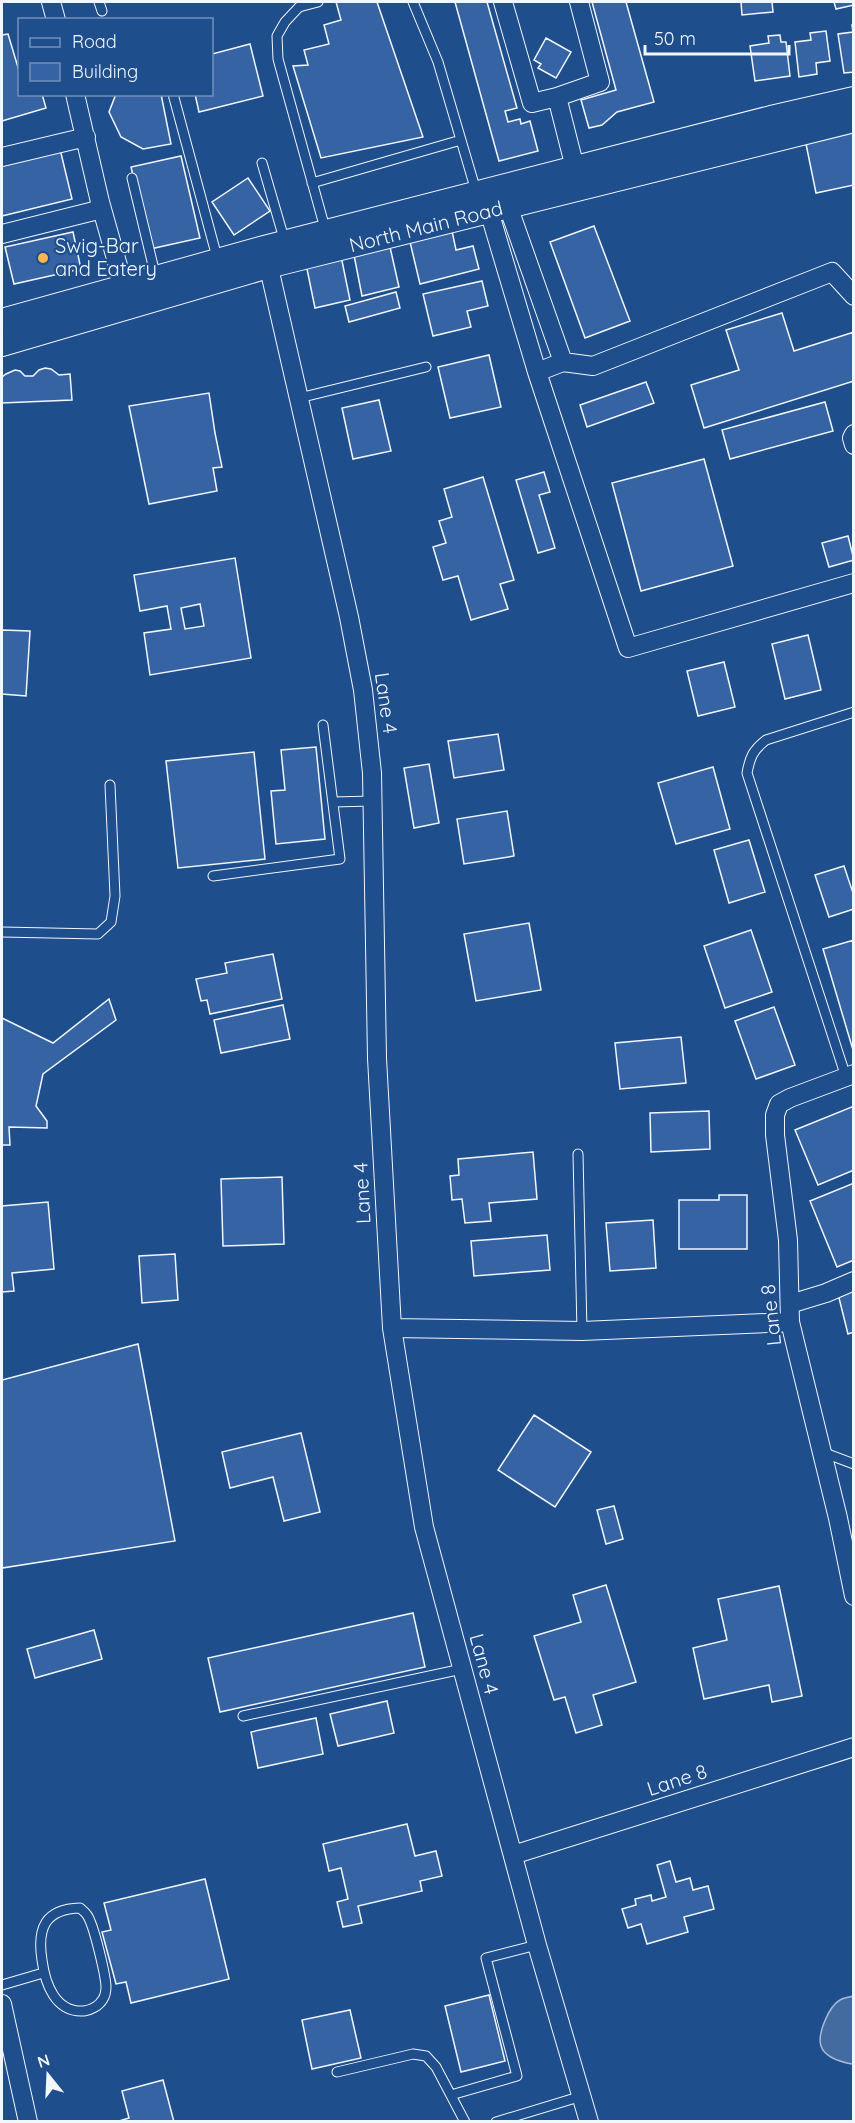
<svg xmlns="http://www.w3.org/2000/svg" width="855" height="2123" font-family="Quicksand,sans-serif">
	<rect width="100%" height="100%" fill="#1f4e8c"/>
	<path fill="#446ba0" stroke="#a8bbd7" stroke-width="1.5" d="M 853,1996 L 854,2064 L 852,2064 C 841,2062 825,2058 821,2046 C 817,2034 829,2006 840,2000 C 843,1998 850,1997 853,1996 Z"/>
	<path fill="#3563a3" stroke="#f2f6ff" stroke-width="1.5" fill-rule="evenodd" d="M 336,2 L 377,2 L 423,137 L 321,158 L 293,66 L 308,65 L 304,50 L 329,44 L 324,25 L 341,20 Z
		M 455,2 L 487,2 L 517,108 L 505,111 L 508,122 L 520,119 L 521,124 L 530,121 L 538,151 L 499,161 Z
		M 592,2 L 626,2 L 654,102 L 617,112 L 602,125 L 589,128 L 581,100 L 616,90 Z
		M 741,2 L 772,2 L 773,12 L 742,15 Z
		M 834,2 L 854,2 L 854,5 L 836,9 Z
		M 852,25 L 854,25 L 854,72 L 844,73 L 838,34 L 853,32 Z
		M 826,31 L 830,61 L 816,63 L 817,74 L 799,77 L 795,42 L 811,40 L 810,33 Z
		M 8,34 L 20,74 L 20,94 L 42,94 L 46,108 L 2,121 L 2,35 Z
		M 780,35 L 781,42 L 786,42 L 790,76 L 755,81 L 750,46 L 769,43 L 768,36 Z
		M 546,38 L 571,52 L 556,78 L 538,68 L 541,64 L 534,60 Z
		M 250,44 L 263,96 L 199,112 L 195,94 L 212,94 L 212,54 Z
		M 116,94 L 161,94 L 171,144 L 143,149 L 121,137 L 109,112 Z
		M 854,129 L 854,185 L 816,193 L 805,139 Z
		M 60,149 L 72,199 L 2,216 L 2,162 Z
		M 181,156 L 200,238 L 150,249 L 131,167 Z
		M 248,178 L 270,211 L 234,235 L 212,202 Z
		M 594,226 L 630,321 L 585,338 L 550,242 Z
		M 452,231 L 456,250 L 473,246 L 479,269 L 420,284 L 410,242 Z
		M 73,232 L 81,269 L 14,284 L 5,247 Z
		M 390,247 L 399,287 L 362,296 L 354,255 Z
		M 341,256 L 350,300 L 315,308 L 306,264 Z
		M 482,281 L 488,306 L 467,311 L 471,327 L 433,336 L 423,294 Z
		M 396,292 L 400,308 L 349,322 L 345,306 Z
		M 782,313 L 794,351 L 854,332 L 854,381 L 704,428 L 691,385 L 739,370 L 726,330 Z
		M 489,355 L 501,407 L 450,418 L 438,367 Z
		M 45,368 L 51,369 L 59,375 L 70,374 L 72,400 L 2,403 L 2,377 L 6,374 L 15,370 L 20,371 L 25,376 L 33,376 L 39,370 Z
		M 646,382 L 654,403 L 587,427 L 580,405 Z
		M 209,393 L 215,433 L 222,467 L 213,468 L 217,491 L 149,504 L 129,406 Z
		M 379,400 L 391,451 L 353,459 L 342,408 Z
		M 825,402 L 833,431 L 730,459 L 722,430 Z
		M 704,459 L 733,566 L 641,591 L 612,483 Z
		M 544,472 L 550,492 L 539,495 L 555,548 L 538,553 L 516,480 Z
		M 483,477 L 514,580 L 500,584 L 508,609 L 471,620 L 458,576 L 443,580 L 433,547 L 446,543 L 439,521 L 452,517 L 444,489 Z
		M 848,536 L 854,560 L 829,567 L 822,543 Z
		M 235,558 L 251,658 L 150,675 L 144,633 L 171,629 L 167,606 L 140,611 L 134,575 ZM 200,604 L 204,626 L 185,629 L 181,608 Z
		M 2,630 L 30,631 L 26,696 L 2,694 Z
		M 808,635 L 821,690 L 785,699 L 772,644 Z
		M 724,662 L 735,707 L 698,716 L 687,671 Z
		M 498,734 L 504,770 L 454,778 L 448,741 Z
		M 316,747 L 325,839 L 276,844 L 271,791 L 285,790 L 281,750 Z
		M 254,752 L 265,859 L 178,868 L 166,761 Z
		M 429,764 L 439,823 L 414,828 L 404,768 Z
		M 713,767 L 730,829 L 676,844 L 658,783 Z
		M 507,811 L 514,856 L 464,864 L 457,819 Z
		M 749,840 L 765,892 L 729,903 L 714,850 Z
		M 844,866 L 854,896 L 854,909 L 829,917 L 815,875 Z
		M 529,923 L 541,990 L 476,1001 L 464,934 Z
		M 751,930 L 772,992 L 725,1008 L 704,946 Z
		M 854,940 L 854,1050 L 853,1050 L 823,949 Z
		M 273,954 L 282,999 L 210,1014 L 207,1000 L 201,1001 L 196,979 L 227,973 L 225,963 Z
		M 109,999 L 116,1020 L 43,1074 L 36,1106 L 47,1121 L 47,1128 L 9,1127 L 10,1145 L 2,1145 L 2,1018 L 53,1043 Z
		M 283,1005 L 290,1039 L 221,1053 L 214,1020 Z
		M 774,1007 L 795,1065 L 756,1079 L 735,1021 Z
		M 681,1037 L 686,1083 L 620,1089 L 615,1043 Z
		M 854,1106 L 854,1170 L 818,1185 L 795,1130 Z
		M 709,1111 L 710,1149 L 651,1152 L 650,1113 Z
		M 533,1152 L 537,1199 L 489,1203 L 491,1221 L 465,1223 L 462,1199 L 452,1200 L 450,1176 L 459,1175 L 458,1159 Z
		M 282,1177 L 284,1244 L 223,1246 L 221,1179 Z
		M 854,1183 L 854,1260 L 837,1267 L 810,1201 Z
		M 719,1195 L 747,1195 L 747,1249 L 679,1249 L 679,1200 L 719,1200 Z
		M 48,1202 L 54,1269 L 12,1273 L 14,1291 L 2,1292 L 2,1206 Z
		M 653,1220 L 656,1268 L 610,1271 L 606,1223 Z
		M 547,1235 L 550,1270 L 474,1276 L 471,1241 Z
		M 175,1254 L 178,1300 L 142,1303 L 139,1256 Z
		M 854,1290 L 854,1332 L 848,1334 L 838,1294 Z
		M 138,1344 L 175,1541 L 2,1568 L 2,1380 Z
		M 534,1415 L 591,1452 L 555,1507 L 498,1470 Z
		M 301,1433 L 320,1512 L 284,1521 L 273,1477 L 230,1488 L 222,1452 Z
		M 614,1506 L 623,1539 L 606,1544 L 597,1510 Z
		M 606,1585 L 636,1682 L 593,1695 L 602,1725 L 576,1733 L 565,1697 L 554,1700 L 534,1636 L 581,1622 L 573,1595 Z
		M 779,1586 L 802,1696 L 772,1702 L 769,1685 L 704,1699 L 693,1648 L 727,1640 L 718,1599 Z
		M 413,1613 L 425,1667 L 220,1712 L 208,1658 Z
		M 94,1630 L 102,1659 L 35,1678 L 27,1649 Z
		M 387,1701 L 394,1733 L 338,1746 L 330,1714 Z
		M 316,1718 L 323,1754 L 258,1768 L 251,1732 Z
		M 407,1824 L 415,1856 L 436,1851 L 442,1876 L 420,1881 L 422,1891 L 358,1906 L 362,1923 L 343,1927 L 337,1902 L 348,1899 L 341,1868 L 329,1871 L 323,1844 Z
		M 670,1861 L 676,1882 L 690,1878 L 693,1890 L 708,1886 L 714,1909 L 684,1917 L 688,1932 L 647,1944 L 641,1924 L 628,1928 L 622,1909 L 636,1905 L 635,1899 L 651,1895 L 652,1901 L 666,1897 L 657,1865 Z
		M 205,1879 L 229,1979 L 131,2003 L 126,1982 L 116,1984 L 102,1932 L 111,1930 L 104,1903 Z
		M 489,1995 L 505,2061 L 461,2072 L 445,2006 Z
		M 350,2010 L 361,2058 L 312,2069 L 302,2020 Z
		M 163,2080 L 174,2122 L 116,2122 L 129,2118 L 122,2091 Z"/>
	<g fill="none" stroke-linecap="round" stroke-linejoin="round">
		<g stroke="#f2f6ff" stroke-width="11">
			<path id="lane" d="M 99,2 L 102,11
				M 318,2 L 299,7 L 285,22 L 277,36 L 278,59 L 326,232
				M 413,2 L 438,62 L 476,191
				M 173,94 L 218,261
				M 262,163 L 285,242
				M 132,178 L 156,278
				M 312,183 L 461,140
				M 299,398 L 426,367
				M 333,802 L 372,801
				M 213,876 L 340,859 L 323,725
				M 2,932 L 98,934 L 111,922 L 115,896 L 110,785
				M 846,1077 L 747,773 C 750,757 753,750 766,740 L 854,712
				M 578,1154 L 582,1331
				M 822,1452 L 854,1464
				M 243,1716 L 462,1669
				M 80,1908 C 82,1910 85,1912 87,1915 C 94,1925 105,1973 106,1986 C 106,1990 105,1996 103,1999 C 99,2006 91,2010 84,2011 C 55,2013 45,1983 42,1960 C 37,1928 45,1909 80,1908 Z
				M 2,1985 L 43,1973
				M 337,2072 L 413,2054 L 426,2056 L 436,2067 L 465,2122
				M 451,2095 L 517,2076 L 486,1958 L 537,1945
				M 496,2122 L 582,2096"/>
		</g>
		<g stroke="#f2f6ff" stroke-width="20">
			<path id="street" d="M 51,2 L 56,20
				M 503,2 L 532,103 L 557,97 L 600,82 L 579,2
				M 75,94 L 100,202 L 124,287
				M 557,97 L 575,168
				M 2,157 L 86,137
				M 508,206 L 563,362
				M 489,211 L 537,372 L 628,648 L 854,583
				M 2,234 L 102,209
				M 266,255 L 349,617 L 363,690 L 372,773 L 377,1058 L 392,1328 L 424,1527 L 537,1945 L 589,2122
				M 537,372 L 563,362 L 593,366 L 832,272 L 854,296
				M 854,434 L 852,438 L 854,445
				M 854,1074 L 790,1098 L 779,1104 L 775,1115 L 775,1135 L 788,1240 L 790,1322 L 838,1518 L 854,1596
				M 790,1304 L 826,1293 L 854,1281
				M 392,1328 L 582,1331 L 790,1322
				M 513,1855 L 854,1747
				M 2,2004 L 28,2122"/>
		</g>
		<g stroke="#f2f6ff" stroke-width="26">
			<g id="secondary">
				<path d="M 2,321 L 264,248 L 771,118 L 854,99"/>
				<path id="s1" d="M 2,344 L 268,266 L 854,120"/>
			</g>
		</g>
		<use href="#lane" stroke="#1f4e8c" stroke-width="9"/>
		<use href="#street" stroke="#1f4e8c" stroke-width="18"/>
		<use href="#secondary" stroke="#1f4e8c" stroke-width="24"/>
	</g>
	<circle fill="#ffb74d" stroke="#1f4e8c" stroke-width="2" cx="43" cy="258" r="6"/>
	<g text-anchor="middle" stroke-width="4.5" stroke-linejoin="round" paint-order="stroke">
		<g font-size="20" fill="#f2f6ff" stroke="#1f4e8c">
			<text dy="7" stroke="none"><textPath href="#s1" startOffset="440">North Main Road</textPath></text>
			<text transform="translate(386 703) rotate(82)" y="7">Lane 4</text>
			<text transform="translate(362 1193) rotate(-93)" y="7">Lane 4</text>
			<text transform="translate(771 1315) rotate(-96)" y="7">Lane 8</text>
			<text transform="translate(484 1664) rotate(75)" y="7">Lane 4</text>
			<text transform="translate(677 1780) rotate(-18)" y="7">Lane 8</text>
		</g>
		<g font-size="20" fill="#f2f6ff" stroke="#1f4e8c" text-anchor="start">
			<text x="55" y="253">Swig-Bar<tspan x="55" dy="23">and Eatery</tspan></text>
		</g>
	</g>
	<rect width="855" height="2123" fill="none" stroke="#f2f6ff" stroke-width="6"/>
	<rect x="18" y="18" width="195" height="78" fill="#1f4e8c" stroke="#7391ba" stroke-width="1.5"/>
	<rect x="30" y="38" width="30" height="9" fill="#1f4e8c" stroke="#7391ba" stroke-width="1.5"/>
	<text x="72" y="48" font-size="18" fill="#f2f6ff">Road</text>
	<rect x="30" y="63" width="30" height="18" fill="#3563a3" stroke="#7391ba" stroke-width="1.5"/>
	<text x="72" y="78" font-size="18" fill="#f2f6ff">Building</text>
	<g transform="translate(48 2075) rotate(342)" stroke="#1f4e8c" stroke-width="4.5" paint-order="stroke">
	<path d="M0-4.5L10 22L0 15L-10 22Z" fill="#f2f6ff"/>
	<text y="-9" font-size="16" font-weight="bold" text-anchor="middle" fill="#f2f6ff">N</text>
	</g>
	<path d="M645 45v9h144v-9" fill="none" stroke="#f2f6ff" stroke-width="3"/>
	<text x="654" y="45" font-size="18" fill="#f2f6ff" stroke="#1f4e8c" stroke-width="4.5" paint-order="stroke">50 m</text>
</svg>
